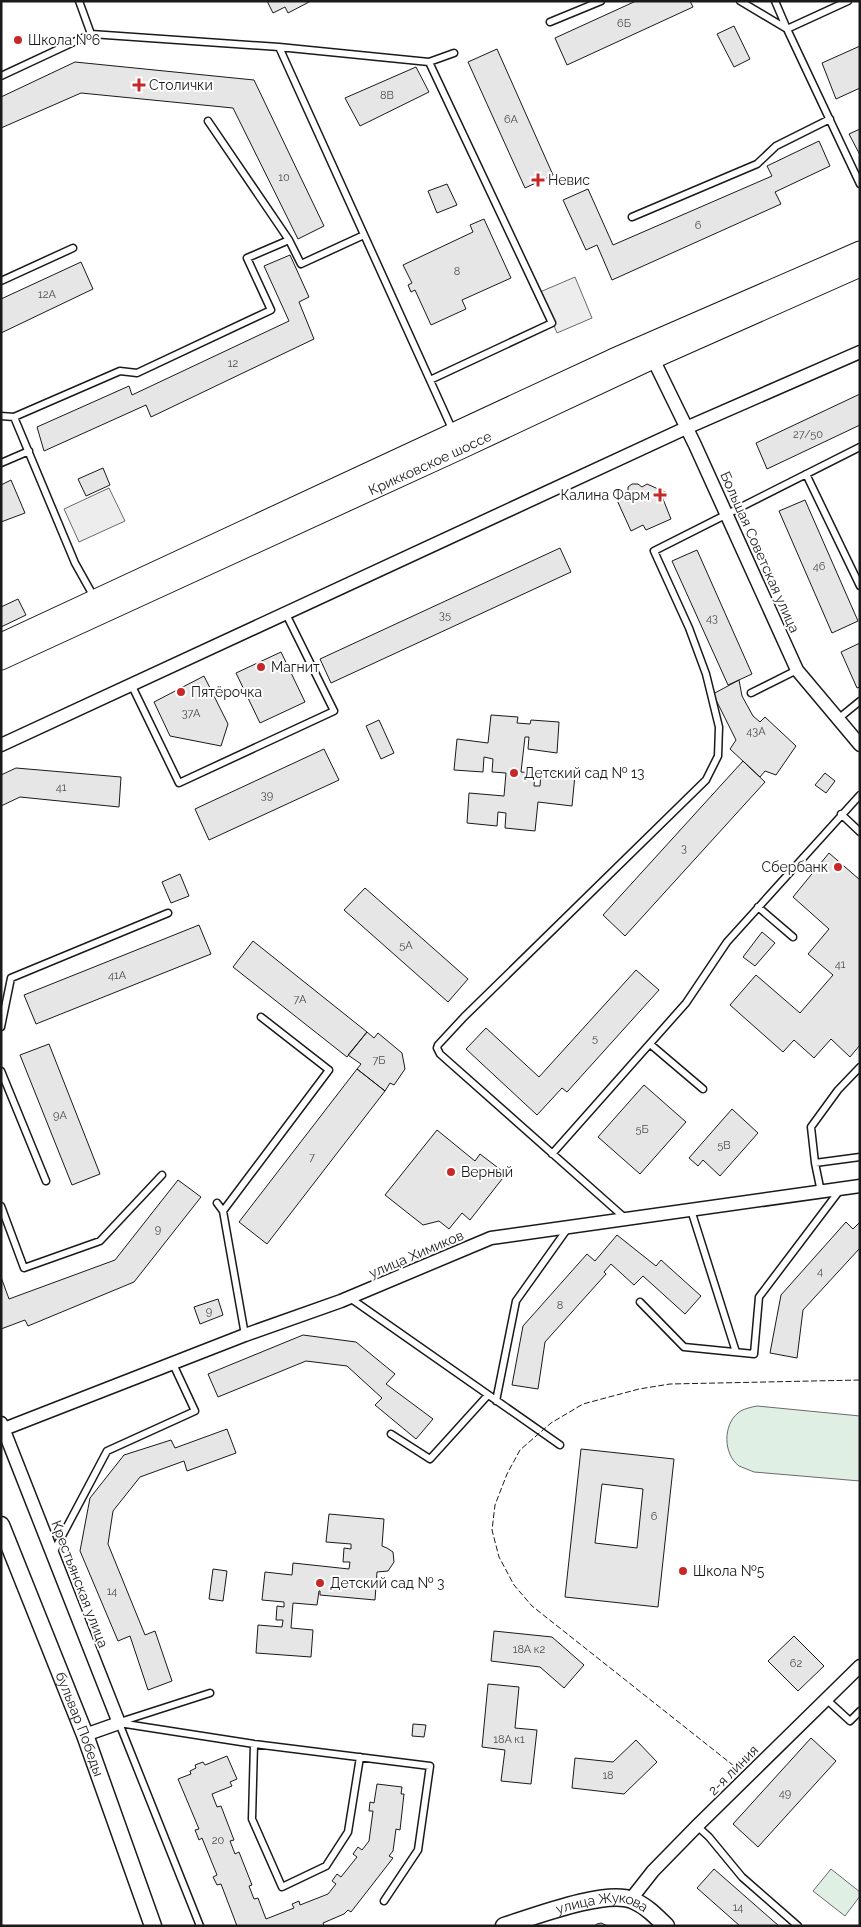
<svg xmlns="http://www.w3.org/2000/svg" width="861" height="1927" font-family="Raleway,sans-serif">
	<rect width="100%" height="100%" fill="#fff"/>
	<path fill="#e0efe3" stroke="#6a6a6a" d="M 757,1406 L 860,1416 L 860,1481 L 754,1472 C 749,1470 744,1468 739,1466 C 723,1454 723,1425 738,1413 C 742,1409 752,1407 757,1406 Z
		M 831,1869 L 860,1892 L 860,1896 L 845,1916 L 813,1891 Z"/>
	<path fill="#ededed" stroke="#6a6a6a" d="M 575,277 L 592,318 L 557,333 L 540,292 Z
		M 109,488 L 125,521 L 79,542 L 64,509 Z"/>
	<path fill="#e6e6e6" stroke="#1a1a1a" fill-rule="evenodd" d="M 267,1 L 311,1 L 288,13 L 285,7 L 273,13 Z
		M 636,1 L 690,1 L 693,7 L 567,65 L 555,38 Z
		M 734,26 L 750,59 L 734,67 L 717,34 Z
		M 860,46 L 860,88 L 836,99 L 822,63 Z
		M 497,49 L 553,175 L 525,188 L 468,62 Z
		M 75,62 L 254,80 L 324,226 L 298,239 L 233,108 L 81,93 L 1,128 L 1,97 Z
		M 416,67 L 429,92 L 360,126 L 345,98 Z
		M 860,129 L 860,155 L 849,134 Z
		M 819,141 L 830,166 L 775,192 L 781,204 L 612,280 L 597,245 L 586,250 L 563,200 L 588,189 L 613,245 L 772,176 L 767,166 Z
		M 447,184 L 457,205 L 437,213 L 428,191 Z
		M 484,219 L 511,278 L 462,300 L 466,309 L 431,325 L 415,290 L 411,292 L 408,285 L 412,283 L 403,265 L 473,232 L 470,225 Z
		M 290,255 L 309,297 L 299,302 L 314,339 L 151,417 L 146,405 L 44,451 L 37,427 L 129,386 L 132,395 L 289,321 L 264,266 Z
		M 81,262 L 93,289 L 1,333 L 1,299 Z
		M 860,394 L 860,425 L 767,469 L 756,443 Z
		M 103,468 L 110,485 L 86,496 L 78,479 Z
		M 11,480 L 25,513 L 1,522 L 1,485 Z
		M 632,484 L 638,484 L 642,487 L 647,484 L 665,492 L 663,499 L 671,519 L 646,530 L 643,525 L 631,531 L 616,498 L 628,492 L 628,487 Z
		M 805,500 L 858,621 L 832,633 L 779,511 Z
		M 560,548 L 571,572 L 331,683 L 320,659 Z
		M 697,550 L 752,674 L 728,685 L 672,561 Z
		M 18,599 L 26,615 L 1,627 L 1,607 Z
		M 860,643 L 860,687 L 857,688 L 841,652 Z
		M 281,652 L 305,702 L 260,723 L 236,673 Z
		M 204,676 L 228,724 L 221,746 L 170,736 L 154,702 Z
		M 739,680 L 742,696 L 753,716 L 760,722 L 765,717 L 796,746 L 776,775 L 765,771 L 760,777 L 730,749 L 736,740 L 713,694 Z
		M 491,715 L 518,717 L 517,723 L 530,724 L 531,720 L 559,722 L 557,753 L 528,749 L 529,737 L 525,737 L 521,772 L 535,773 L 534,786 L 540,786 L 541,772 L 575,775 L 572,806 L 538,802 L 535,831 L 505,828 L 506,813 L 498,812 L 497,826 L 467,823 L 469,793 L 504,796 L 506,773 L 492,772 L 493,759 L 484,757 L 483,772 L 454,770 L 457,739 L 488,743 Z
		M 379,720 L 394,753 L 381,759 L 366,726 Z
		M 324,749 L 339,780 L 209,840 L 195,809 Z
		M 743,761 L 765,782 L 625,936 L 603,915 Z
		M 16,768 L 121,777 L 119,807 L 20,797 L 1,806 L 1,775 Z
		M 825,773 L 835,781 L 826,793 L 815,785 Z
		M 829,853 L 860,880 L 860,1045 L 850,1057 L 831,1039 L 814,1058 L 794,1040 L 783,1052 L 730,1005 L 756,975 L 800,1013 L 833,975 L 808,954 L 829,929 L 793,897 Z
		M 180,874 L 189,896 L 171,903 L 162,882 Z
		M 365,888 L 468,979 L 448,1002 L 344,910 Z
		M 199,925 L 211,954 L 36,1024 L 24,995 Z
		M 762,932 L 775,943 L 755,966 L 743,957 Z
		M 253,941 L 367,1032 L 347,1057 L 233,967 Z
		M 636,970 L 659,990 L 567,1092 L 562,1088 L 537,1115 L 466,1049 L 486,1028 L 539,1077 Z
		M 367,1032 L 374,1038 L 378,1033 L 402,1053 L 405,1069 L 394,1085 L 390,1083 L 385,1091 L 357,1069 L 361,1064 L 348,1055 Z
		M 49,1044 L 100,1174 L 72,1185 L 20,1055 Z
		M 357,1069 L 385,1091 L 267,1244 L 239,1222 Z
		M 644,1085 L 686,1122 L 640,1174 L 598,1137 Z
		M 732,1109 L 758,1133 L 720,1176 L 703,1160 L 698,1166 L 689,1158 Z
		M 437,1130 L 475,1161 L 480,1154 L 506,1174 L 470,1220 L 462,1213 L 449,1229 L 439,1221 L 423,1225 L 385,1195 Z
		M 178,1180 L 201,1197 L 134,1282 L 28,1326 L 25,1320 L 1,1329 L 1,1277 L 9,1299 L 115,1260 Z
		M 846,1222 L 853,1229 L 860,1222 L 860,1248 L 803,1310 L 797,1358 L 770,1353 L 781,1295 Z
		M 617,1235 L 656,1266 L 661,1260 L 701,1296 L 685,1314 L 643,1276 L 634,1285 L 611,1264 L 604,1272 L 606,1274 L 545,1342 L 538,1389 L 512,1385 L 523,1326 L 587,1254 L 595,1261 Z
		M 218,1299 L 223,1315 L 200,1324 L 194,1307 Z
		M 303,1335 L 356,1342 L 395,1374 L 386,1384 L 433,1419 L 416,1439 L 375,1405 L 382,1398 L 347,1366 L 306,1361 L 218,1397 L 208,1374 Z
		M 227,1429 L 236,1453 L 187,1471 L 184,1461 L 140,1477 L 113,1511 L 108,1544 L 145,1635 L 155,1631 L 172,1681 L 148,1690 L 130,1636 L 118,1641 L 80,1551 L 90,1498 L 124,1455 L 171,1440 L 175,1448 Z
		M 581,1449 L 674,1459 L 658,1607 L 565,1597 ZM 602,1484 L 643,1489 L 637,1548 L 595,1543 Z
		M 329,1514 L 384,1519 L 382,1546 L 387,1548 L 393,1552 L 394,1562 L 388,1571 L 377,1572 L 375,1600 L 320,1595 L 320,1591 L 319,1591 L 317,1605 L 293,1603 L 291,1628 L 313,1630 L 311,1657 L 256,1653 L 258,1625 L 282,1627 L 283,1620 L 276,1620 L 277,1606 L 284,1607 L 284,1602 L 262,1600 L 265,1572 L 292,1575 L 293,1563 L 349,1569 L 350,1562 L 343,1562 L 344,1548 L 351,1549 L 351,1544 L 326,1542 Z
		M 213,1569 L 227,1571 L 223,1601 L 209,1599 Z
		M 494,1631 L 552,1637 L 584,1665 L 564,1688 L 540,1667 L 491,1661 Z
		M 794,1636 L 824,1666 L 798,1691 L 768,1661 Z
		M 488,1684 L 519,1687 L 515,1728 L 537,1730 L 531,1784 L 501,1781 L 505,1750 L 482,1747 Z
		M 413,1724 L 426,1725 L 424,1737 L 412,1736 Z
		M 811,1738 L 836,1761 L 758,1847 L 733,1824 Z
		M 636,1740 L 657,1762 L 624,1794 L 572,1788 L 575,1758 L 613,1762 Z
		M 227,1756 L 237,1779 L 230,1782 L 232,1786 L 212,1794 L 217,1807 L 221,1806 L 234,1840 L 230,1841 L 235,1854 L 239,1852 L 252,1885 L 249,1886 L 254,1899 L 258,1898 L 266,1919 L 294,1908 L 292,1904 L 299,1901 L 300,1905 L 328,1894 L 336,1884 L 332,1881 L 337,1874 L 341,1877 L 357,1857 L 353,1854 L 358,1847 L 362,1850 L 369,1841 L 373,1811 L 369,1811 L 370,1802 L 374,1803 L 377,1784 L 402,1787 L 401,1794 L 404,1794 L 400,1830 L 396,1829 L 393,1851 L 389,1856 L 393,1858 L 351,1912 L 348,1910 L 344,1914 L 323,1923 L 324,1926 L 237,1926 L 221,1884 L 217,1885 L 213,1877 L 217,1875 L 202,1838 L 199,1840 L 195,1830 L 199,1829 L 178,1779 L 191,1774 L 190,1771 L 196,1768 L 195,1765 L 203,1762 L 205,1765 Z
		M 714,1869 L 779,1926 L 740,1926 L 697,1888 Z
		M 601,1923 L 608,1926 L 594,1926 L 597,1924 Z"/>
	<g fill="none" stroke-linecap="round" stroke-linejoin="round">
		<g stroke="#1a1a1a" stroke-width="9">
			<path id="service" d="M 79,1 L 91,34 L 279,47 L 453,431
				M 740,1 L 787,29
				M 775,1 L 787,29
				M 848,1 L 787,29 L 860,184
				M 550,22 L 601,1
				M 279,47 L 429,62 L 454,53
				M 429,62 L 552,323 L 430,380
				M 1,76 L 91,34
				M 208,121 L 289,240 L 301,264 L 364,235
				M 632,217 L 757,164 L 776,146 L 830,119
				M 1,281 L 73,248
				M 1,416 L 14,417
				M 1,463 L 29,451
				M 806,474 L 860,586
				M 94,597 L 75,563 L 14,417 L 120,371 L 137,373 L 271,310 L 247,258 L 289,240
				M 131,684 L 179,783 L 334,711 L 286,614
				M 751,693 L 797,670
				M 838,719 L 860,701
				M 841,814 L 860,832
				M 758,907 L 793,937
				M 1,1027 L 11,978 L 168,913
				M 650,1044 L 703,1089
				M 1,1071 L 46,1181
				M 552,1154 L 686,1003 L 727,942 L 860,795
				M 815,1163 L 860,1157
				M 821,1192 L 815,1163 L 811,1127 L 838,1090 L 860,1067
				M 217,1203 L 223,1211 L 245,1335
				M 1,1206 L 24,1268 L 100,1241 L 162,1175
				M 691,1210 L 736,1352
				M 223,1211 L 329,1070 L 261,1017
				M 625,1218 L 440,1054 L 437,1048 L 438,1045 L 464,1017 L 706,780 L 718,756 L 719,727 L 706,674 L 689,628 L 654,551 L 860,447
				M 350,1298 L 560,1445
				M 640,1302 L 684,1347 L 754,1354 L 759,1297 L 840,1190
				M 496,1401 L 516,1301 L 568,1228
				M 391,1434 L 430,1459 L 488,1395
				M 53,1553 L 107,1451 L 195,1411 L 173,1364
				M 826,1699 L 850,1721 L 860,1711
				M 120,1722 L 210,1693
				M 254,1744 L 252,1819 L 282,1887 L 326,1866 L 348,1832 L 360,1757
				M 697,1826 L 709,1837 L 742,1877 L 798,1926
				M 200,1926 L 119,1723 L 254,1744 L 430,1766 L 418,1850 L 384,1901"/>
		</g>
		<g stroke="#1a1a1a" stroke-width="15">
			<path id="minor" d="M 653,359 L 695,445 L 797,670 L 860,745
				M 1,745 L 686,428 L 860,352
				M 1,1423 L 119,1723 L 85,1735
				M 4,1429 L 245,1335 L 341,1301 L 491,1238 L 860,1186
				M 631,1899 L 653,1871 L 697,1826 L 860,1666"/>
		</g>
		<g stroke="#1a1a1a" stroke-width="19">
			<g id="tertiary">
				<path id="s1" d="M 1,1525 L 85,1735 L 153,1926"/>
				<path id="s2" d="M 504,1926 C 533,1917 606,1889 632,1900 C 645,1905 656,1916 666,1926"/>
			</g>
		</g>
		<g stroke="#1a1a1a" stroke-width="21">
			<g id="secondary">
				<path d="M 1,643 L 612,359 L 860,251"/>
				<path id="s3" d="M 1,660 L 461,449 L 653,359 L 860,267"/>
			</g>
		</g>
		<use href="#service" stroke="#fff" stroke-width="6"/>
		<use href="#minor" stroke="#fff" stroke-width="12"/>
		<use href="#tertiary" stroke="#fff" stroke-width="16"/>
		<use href="#secondary" stroke="#fff" stroke-width="19"/>
		<path stroke="#1a1a1a" stroke-width="1" stroke-dasharray="6 2.5" stroke-linecap="butt" d="M 734,1766 L 532,1606 L 514,1585 L 499,1557 L 492,1530 L 495,1505 L 507,1474 L 520,1450 L 551,1423 L 583,1404 L 639,1389 L 670,1384 L 860,1380"/>
	</g>
	<g fill="#c62828" stroke="#fff" stroke-width="2">
		<circle cx="18" cy="40" r="5"/>
		<path d="M136.5 77.5h5v5h5v5h-5v5h-5v-5h-5v-5h5z"/>
		<path d="M535.5 172.5h5v5h5v5h-5v5h-5v-5h-5v-5h5z"/>
		<path d="M657.5 487.5h5v5h5v5h-5v5h-5v-5h-5v-5h5z"/>
		<circle cx="261" cy="667" r="5"/>
		<circle cx="181" cy="692" r="5"/>
		<circle cx="514" cy="773" r="5"/>
		<circle cx="838" cy="867" r="5"/>
		<circle cx="451" cy="1172" r="5"/>
		<circle cx="683" cy="1571" r="5"/>
		<circle cx="320" cy="1583" r="5"/>
	</g>
	<g text-anchor="middle" stroke-width="4" stroke-linejoin="round" paint-order="stroke">
		<g font-size="11" fill="#4d4d4d">
			<text x="624" y="27">6Б</text>
			<text x="387" y="99">8В</text>
			<text x="511" y="123">6А</text>
			<text x="284" y="181">10</text>
			<text x="698" y="229">6</text>
			<text x="457" y="275">8</text>
			<text x="47" y="298">12А</text>
			<text x="233" y="367">12</text>
			<text x="808" y="438">27/50</text>
			<text x="819" y="570">46</text>
			<text x="445" y="619">35</text>
			<text x="712" y="622">43</text>
			<text x="191" y="717">37А</text>
			<text x="756" y="735">43А</text>
			<text x="61" y="791">41</text>
			<text x="267" y="799">39</text>
			<text x="684" y="852">3</text>
			<text x="406" y="949">5А</text>
			<text x="840" y="968">41</text>
			<text x="117" y="979">41А</text>
			<text x="300" y="1003">7А</text>
			<text x="595" y="1042">5</text>
			<text x="379" y="1064">7Б</text>
			<text x="60" y="1119">9А</text>
			<text x="642" y="1133">5Б</text>
			<text x="724" y="1149">5В</text>
			<text x="312" y="1161">7</text>
			<text x="158" y="1233">9</text>
			<text x="820" y="1275">4</text>
			<text x="560" y="1309">8</text>
			<text x="209" y="1315">9</text>
			<text x="654" y="1520">6</text>
			<text x="112" y="1595">14</text>
			<text x="529" y="1653">18А к2</text>
			<text x="796" y="1667">62</text>
			<text x="509" y="1743">18А к1</text>
			<text x="608" y="1779">18</text>
			<text x="785" y="1797">49</text>
			<text x="218" y="1844">20</text>
			<text x="738" y="1911">14</text>
		</g>
		<g font-size="14" fill="#1a1a1a" stroke="#fff" text-anchor="start">
			<text x="28" y="45">Школа №6</text>
			<text x="149" y="90">Столички</text>
			<text x="548" y="185">Невис</text>
			<text x="650" y="500" text-anchor="end">Калина Фарм</text>
			<text x="271" y="672">Магнит</text>
			<text x="191" y="697">Пятёрочка</text>
			<text x="524" y="778">Детский сад № 13</text>
			<text x="828" y="872" text-anchor="end">Сбербанк</text>
			<text x="461" y="1177">Верный</text>
			<text x="693" y="1576">Школа №5</text>
			<text x="330" y="1588">Детский сад № 3</text>
		</g>
		<g font-size="14" fill="#1a1a1a" stroke="#fff">
			<text dy="5" stroke="none"><textPath href="#s3" startOffset="472">Крикковское шоссе</textPath></text>
			<text transform="translate(760 552) rotate(66)" y="5">Большая Советская улица</text>
			<text transform="translate(416 1254) rotate(-23)" y="5">улица Химиков</text>
			<text transform="translate(80 1584) rotate(69)" y="5">Крестьянская улица</text>
			<text dy="5" stroke="none"><textPath href="#s1" startOffset="214">бульвар Победы</textPath></text>
			<text transform="translate(733 1770) rotate(-45)" y="5">2-я линия</text>
			<text dy="5" stroke="none"><textPath href="#s2" startOffset="102">улица Жукова</textPath></text>
		</g>
	</g>
	<rect width="861" height="1927" fill="none" stroke="#1a1a1a" stroke-width="5"/>
</svg>
